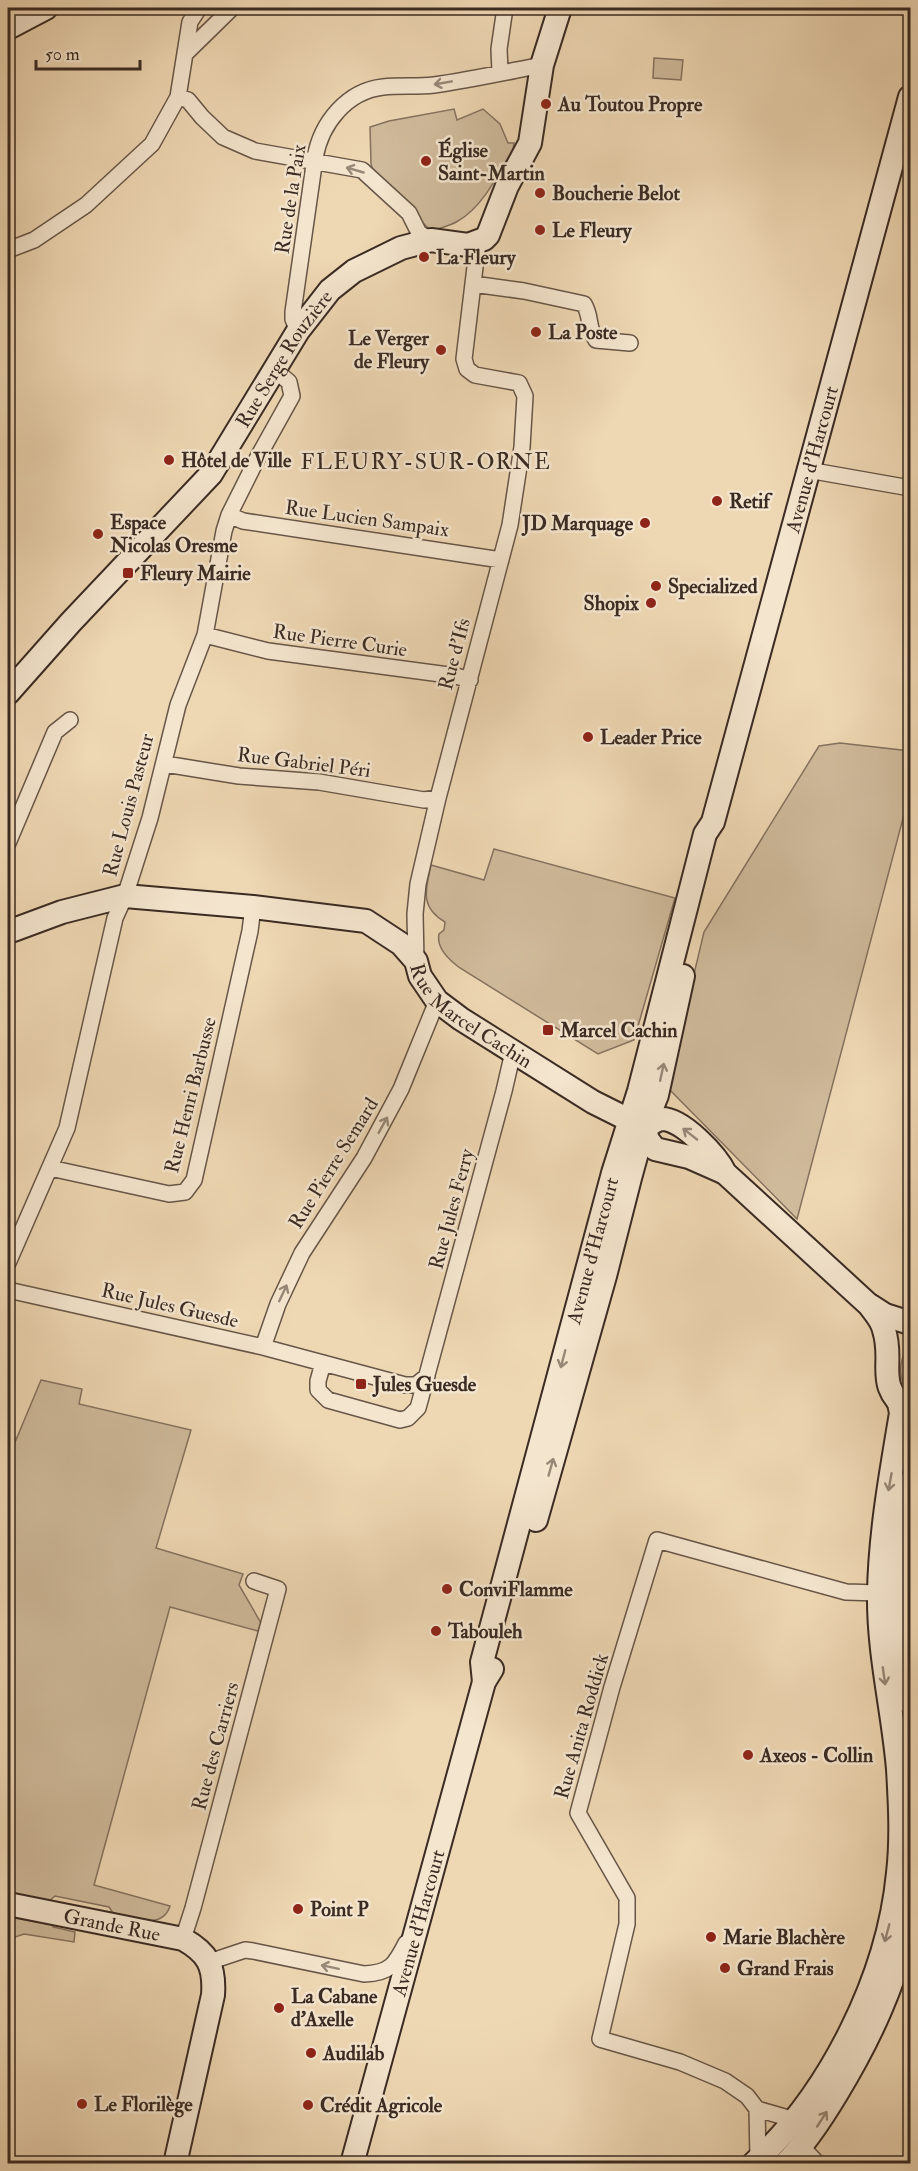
<svg xmlns="http://www.w3.org/2000/svg" width="918" height="2171" font-family="'IM FELL Double Pica',serif">
	<rect width="100%" height="100%" fill="#eed7b3"/>
	<filter id="stains"><feTurbulence type="fractalNoise" baseFrequency=".00333" numOctaves="4"/><feColorMatrix values="0 0 0 0 .2 0 0 0 0 .09 0 0 0 0 .02 0 0 0 .5 -.17"/></filter>
	<radialGradient id="worn" r=".72"><stop offset=".6" stop-color="#630" stop-opacity="0"/><stop offset="1" stop-color="#630" stop-opacity=".3"/></radialGradient>
	<path fill="#cfba9b" stroke="#84725f" stroke-width="1.5" d="M 654,58 L 683,60 L 681,80 L 653,78 Z
		M 454,109 L 457,120 L 483,109 L 500,124 L 508,143 L 514,143 L 513,149 C 499,173 483,207 458,221 C 450,226 440,228 431,231 L 374,174 L 371,164 L 370,127 L 389,121 Z
		M 840,743 L 910,751 L 910,792 L 797,1219 L 667,1087 L 704,932 L 819,746 Z
		M 494,849 L 675,898 L 634,1040 L 598,1054 L 460,968 C 449,960 436,948 439,934 L 444,930 L 445,922 C 419,907 426,889 431,865 L 484,880 Z
		M 910,1344 L 910,1394 C 897,1379 898,1360 910,1344 Z
		M 41,1380 L 82,1389 L 79,1404 L 191,1430 L 156,1548 L 243,1574 L 239,1585 L 261,1623 L 258,1631 L 170,1607 L 94,1885 L 170,1906 C 162,1931 133,1917 113,1913 L 109,1907 L 55,1896 L 49,1901 L 8,1893 L 8,1448 L 13,1447 Z
		M 10,1917 L 53,1925 L 53,1927 L 75,1932 L 74,1942 L 24,1934 L 15,1937 L 11,1948 L 8,1947 L 8,1918 Z"/>
	<g fill="none" stroke-linecap="round" stroke-linejoin="round">
		<g stroke="#675647" stroke-width="18">
			<path id="street" d="M 185,54 L 232,8
				M 500,72 L 499,49 L 505,8
				M 178,97 L 188,100 L 202,117 L 223,137 L 255,151 L 362,170 L 409,213 L 419,233 L 431,240
				M 8,250 L 34,240 L 86,205 L 152,144 L 178,97 L 190,22 L 199,8
				M 473,284 L 524,291 L 584,304 C 592,318 587,326 596,340 L 630,343
				M 298,331 L 293,319 L 293,312 L 315,158 C 321,123 347,91 383,87 C 400,85 417,87 434,85 C 470,80 506,72 542,65
				M 808,470 L 910,488
				M 229,515 L 243,521 L 501,560
				M 205,635 L 268,651 L 456,676 L 470,680
				M 165,764 L 239,776 L 319,782 L 424,800 L 438,798
				M 8,843 L 55,732 L 70,720
				M 416,961 L 415,914 L 418,884 L 438,798 L 510,525 L 522,447 L 525,396 L 519,383 L 475,375 L 467,369 L 464,359 L 478,242
				M 50,1168 L 169,1194 L 185,1192 L 194,1180 L 250,931 L 253,907
				M 8,1263 L 67,1128 L 115,918 L 125,896 L 150,818 L 178,705 L 205,635 L 224,531 L 229,515 L 258,457 L 292,396 L 289,382 L 275,370
				M 8,1290 L 263,1347 L 405,1385 L 416,1385 L 427,1376
				M 263,1347 L 278,1304 L 302,1253 L 364,1158 L 401,1089 L 437,1001
				M 323,1363 L 318,1381 L 318,1390 L 328,1400 L 400,1420 L 408,1418 L 418,1408 L 504,1091 L 513,1052
				M 183,1939 L 193,1908 L 278,1589 L 254,1581
				M 209,1962 L 245,1950 L 253,1951 L 364,1974 C 390,1973 395,1965 406,1943
				M 757,2109 L 758,2159
				M 795,2120 L 757,2109 L 747,2096 L 725,2081 L 680,2062 L 600,2039 L 627,1924 L 627,1898 L 578,1813 L 612,1687 L 657,1540 L 846,1592 L 879,1593
				M 801,2146 L 818,2164"/>
		</g>
		<g stroke="#3a2b23" stroke-width="26">
			<g id="secondary">
				<path d="M 8,28 L 46,8"/>
				<path id="s1" d="M 8,693 L 71,622 L 211,474 L 298,331 L 330,290 L 354,271 L 401,248 L 431,240 L 468,245 L 484,239 L 488,235 L 507,186 L 530,143 L 542,65 L 560,8"/>
				<path id="s2" d="M 8,932 L 62,912 L 125,896 L 253,907 L 366,921 L 401,944 L 416,961 L 420,976 L 437,1001 L 461,1019 L 593,1102 L 643,1127"/>
				<path d="M 644,1127 C 650,1125 656,1120 661,1119 C 682,1118 717,1156 725,1173 L 869,1305 C 875,1313 882,1320 884,1330 C 895,1365 873,1384 910,1412"/>
				<path d="M 644,1127 L 648,1140 L 655,1149 L 689,1157 L 723,1172"/>
				<path d="M 871,1306 L 885,1315 L 910,1323"/>
				<path d="M 910,1482 C 896,1556 897,1630 910,1703"/>
				<path d="M 536,1520 L 605,1276 L 630,1178 L 644,1127 L 657,1095 L 683,976"/>
				<path id="s3" d="M 484,1682 L 482,1662 L 613,1173 L 639,1091 L 705,834 L 713,822 L 910,97"/>
				<path id="s4" d="M 8,1904 L 183,1939 C 208,1953 215,1966 213,1995 L 175,2164"/>
				<path id="s5" d="M 352,2164 L 484,1682 L 492,1669"/>
				<path d="M 753,2164 C 830,2094 888,1977 898,1873 C 902,1839 900,1803 898,1769 C 893,1710 878,1653 879,1593 C 880,1533 891,1473 901,1413 L 899,1403"/>
				<path d="M 785,2164 C 806,2143 822,2118 837,2093 C 871,2037 893,1987 910,1924"/>
			</g>
		</g>
		<use href="#street" stroke="#f4e5ce" stroke-width="15"/>
		<use href="#secondary" stroke="#f4e5ce" stroke-width="22"/>
	</g>
	<defs><path id="oneway-shaft" d="M-6 0H5M1.5-3L5.5 0L1.5 3" fill="none" stroke-width="1.6" stroke-linecap="round" stroke-linejoin="round" transform="scale(1.5)"/></defs>
	<g stroke="#978878">
		<use href="#oneway-shaft" transform="translate(443 83) rotate(170)"/>
		<use href="#oneway-shaft" transform="translate(355 170) rotate(-164)"/>
		<use href="#oneway-shaft" transform="translate(662 1072) rotate(-78)"/>
		<use href="#oneway-shaft" transform="translate(383 1125) rotate(-61)"/>
		<use href="#oneway-shaft" transform="translate(690 1134) rotate(-142)"/>
		<use href="#oneway-shaft" transform="translate(283 1293) rotate(-65)"/>
		<use href="#oneway-shaft" transform="translate(563 1359) rotate(105)"/>
		<use href="#oneway-shaft" transform="translate(551 1467) rotate(-74)"/>
		<use href="#oneway-shaft" transform="translate(890 1482) rotate(100)"/>
		<use href="#oneway-shaft" transform="translate(884 1676) rotate(82)"/>
		<use href="#oneway-shaft" transform="translate(887 1933) rotate(105)"/>
		<use href="#oneway-shaft" transform="translate(330 1967) rotate(-168)"/>
		<use href="#oneway-shaft" transform="translate(822 2119) rotate(-57)"/>
	</g>
	<g fill="#8f2418" stroke="#f4e5ce" stroke-width="2">
		<circle cx="546" cy="104" r="6"/>
		<circle cx="426" cy="161" r="6"/>
		<circle cx="540" cy="193" r="6"/>
		<circle cx="540" cy="230" r="6"/>
		<circle cx="424" cy="257" r="6"/>
		<circle cx="536" cy="332" r="6"/>
		<circle cx="441" cy="350" r="6"/>
		<circle cx="169" cy="460" r="6"/>
		<circle cx="717" cy="501" r="6"/>
		<circle cx="645" cy="523" r="6"/>
		<circle cx="98" cy="534" r="6"/>
		<rect x="122" y="567" width="12" height="12" rx="3"/>
		<circle cx="656" cy="586" r="6"/>
		<circle cx="651" cy="603" r="6"/>
		<circle cx="588" cy="737" r="6"/>
		<rect x="542" y="1024" width="12" height="12" rx="3"/>
		<rect x="355" y="1378" width="12" height="12" rx="3"/>
		<circle cx="447" cy="1589" r="6"/>
		<circle cx="436" cy="1631" r="6"/>
		<circle cx="748" cy="1755" r="6"/>
		<circle cx="298" cy="1909" r="6"/>
		<circle cx="711" cy="1937" r="6"/>
		<circle cx="725" cy="1968" r="6"/>
		<circle cx="279" cy="2008" r="6"/>
		<circle cx="311" cy="2053" r="6"/>
		<circle cx="82" cy="2104" r="6"/>
		<circle cx="308" cy="2105" r="6"/>
	</g>
	<g text-anchor="middle" stroke-width="5" stroke-linejoin="round" paint-order="stroke">
		<g font-size="20" font-weight="bold" fill="#3a2b23" stroke="#f4e5ce" text-anchor="start">
			<text x="558" y="111">Au Toutou Propre</text>
			<text x="438" y="157">Église<tspan x="438" dy="23">Saint-Martin</tspan></text>
			<text x="552" y="200">Boucherie Belot</text>
			<text x="552" y="237">Le Fleury</text>
			<text x="436" y="264">La Fleury</text>
			<text x="548" y="339">La Poste</text>
			<text x="429" y="345" text-anchor="end">Le Verger<tspan x="429" dy="23">de Fleury</tspan></text>
			<text x="181" y="467">Hôtel de Ville</text>
			<text x="729" y="508">Retif</text>
			<text x="110" y="529">Espace<tspan x="110" dy="23">Nicolas Oresme</tspan></text>
			<text x="633" y="530" text-anchor="end">JD Marquage</text>
			<text x="140" y="580">Fleury Mairie</text>
			<text x="668" y="593">Specialized</text>
			<text x="639" y="610" text-anchor="end">Shopix</text>
			<text x="600" y="744">Leader Price</text>
			<text x="560" y="1037">Marcel Cachin</text>
			<text x="373" y="1391">Jules Guesde</text>
			<text x="459" y="1596">ConviFlamme</text>
			<text x="448" y="1638">Tabouleh</text>
			<text x="760" y="1762">Axeos - Collin</text>
			<text x="310" y="1916">Point P</text>
			<text x="723" y="1944">Marie Blachère</text>
			<text x="737" y="1975">Grand Frais</text>
			<text x="291" y="2003">La Cabane<tspan x="291" dy="23">d'Axelle</tspan></text>
			<text x="323" y="2060">Audilab</text>
			<text x="94" y="2111">Le Florilège</text>
			<text x="320" y="2112">Crédit Agricole</text>
		</g>
		<g font-size="20" fill="#3a2b23" stroke="#f4e5ce">
			<text transform="translate(290 199) rotate(-81)" y="7">Rue de la Paix</text>
			<text dy="7" stroke="none"><textPath href="#s1" startOffset="435">Rue Serge Rouzière</textPath></text>
			<text dy="7" stroke="none"><textPath href="#s3" startOffset="1268">Avenue d'Harcourt</textPath></text>
			<text transform="translate(367 518) rotate(8)" y="7">Rue Lucien Sampaix</text>
			<text transform="translate(340 640) rotate(8)" y="7">Rue Pierre Curie</text>
			<text transform="translate(454 654) rotate(-75)" y="7">Rue d'Ifs</text>
			<text transform="translate(304 762) rotate(7)" y="7">Rue Gabriel Péri</text>
			<text transform="translate(128 805) rotate(-75)" y="7">Rue Louis Pasteur</text>
			<text dy="7" stroke="none"><textPath href="#s2" startOffset="510">Rue Marcel Cachin</textPath></text>
			<text transform="translate(190 1095) rotate(-76)" y="7">Rue Henri Barbusse</text>
			<text transform="translate(333 1163) rotate(-58)" y="7">Rue Pierre Semard</text>
			<text transform="translate(451 1209) rotate(-75)" y="7">Rue Jules Ferry</text>
			<text dy="7" stroke="none"><textPath href="#s3" startOffset="446">Avenue d'Harcourt</textPath></text>
			<text transform="translate(170 1305) rotate(13)" y="7">Rue Jules Guesde</text>
			<text transform="translate(581 1726) rotate(-74)" y="7">Rue Anita Roddick</text>
			<text transform="translate(215 1746) rotate(-75)" y="7">Rue des Carriers</text>
			<text dy="7" stroke="none"><textPath href="#s5" startOffset="250">Avenue d'Harcourt</textPath></text>
			<text dy="7" stroke="none"><textPath href="#s4" startOffset="106">Grande Rue</textPath></text>
		</g>
		<g font-size="22" letter-spacing="1.5" fill="#3a2b23" stroke="#f4e5ce">
			<text x="426" y="469">FLEURY-SUR-ORNE</text>
		</g>
	</g>
	<rect width="918" height="2171" fill="none" stroke="#eed7b3" stroke-width="30"/>
	<rect x="9" y="9" width="900" height="2153" fill="none" stroke="#3a2b23" stroke-width="3"/>
	<rect x="15" y="15" width="888" height="2141" fill="none" stroke="#3a2b23" stroke-width="1.5"/>
	<path d="M36 60v9h104v-9" fill="none" stroke="#3a2b23" stroke-width="3"/>
	<text x="45" y="60" font-size="18" fill="#3a2b23" stroke="#f4e5ce" stroke-width="4.5" paint-order="stroke">50 m</text>
	<rect width="100%" height="100%" filter="url(#stains)"/>
	<rect width="100%" height="100%" fill="url(#worn)"/>
</svg>
